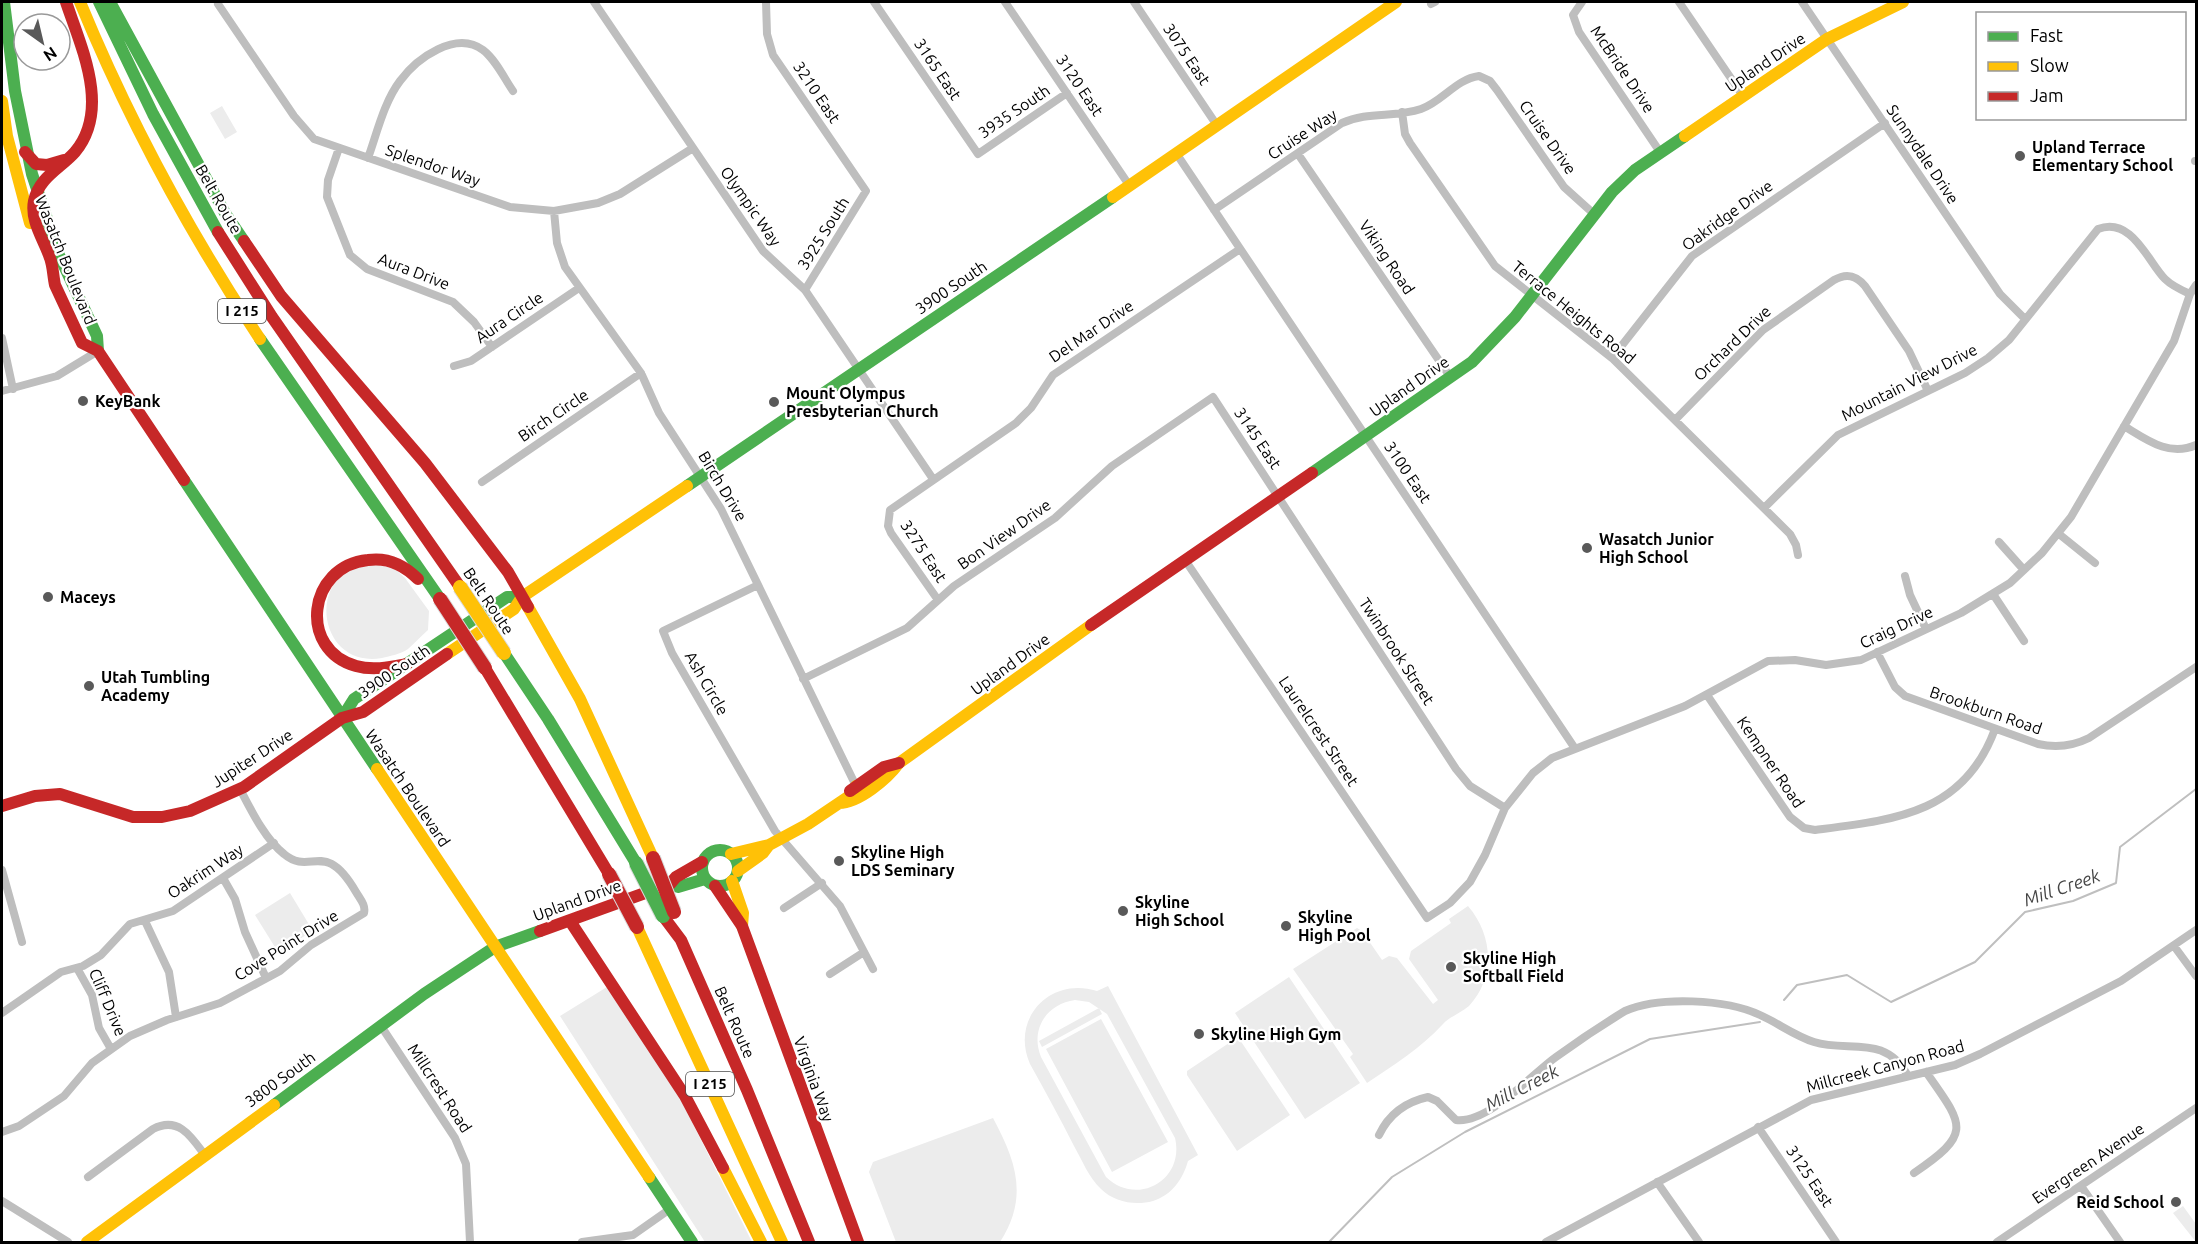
<svg xmlns="http://www.w3.org/2000/svg" width="2198" height="1244" font-family="Ubuntu,sans-serif">
	<rect width="100%" height="100%" fill="#fff"/>
	<path fill="#ececec" fill-rule="evenodd" d="M 222,106 L 237,132 L 225,139 L 210,113 Z
		M 363,565 L 380,565 L 395,569 L 405,578 L 429,611 L 428,630 C 421,636 415,643 408,649 C 401,654 390,656 382,658 C 326,668 309,596 346,572 C 351,569 358,568 363,565 Z
		M 290,893 L 313,931 L 278,952 L 255,915 Z
		M 1468,906 C 1493,935 1496,977 1469,1006 C 1461,1013 1449,1017 1443,1024 C 1421,1048 1394,1065 1367,1083 L 1350,1057 L 1353,1054 L 1293,969 L 1357,928 L 1362,931 L 1382,960 L 1389,956 L 1397,958 L 1433,1004 L 1438,1000 L 1409,959 L 1411,951 L 1451,923 L 1449,919 Z
		M 1289,977 L 1360,1083 L 1305,1119 L 1235,1013 Z
		M 1108,986 L 1198,1155 L 1188,1161 C 1183,1179 1172,1195 1153,1201 C 1135,1206 1114,1202 1101,1189 C 1089,1178 1082,1160 1074,1146 C 1060,1118 1045,1091 1030,1064 C 1010,1019 1050,976 1097,991 ZM 1075,1000 L 1089,1002 L 1107,1014 L 1175,1138 C 1185,1180 1137,1207 1106,1177 L 1041,1057 C 1030,1030 1046,1004 1075,1000 Z
		M 607,987 L 680,1098 L 752,1242 L 705,1242 L 560,1016 Z
		M 1099,1008 L 1102,1014 L 1042,1047 L 1039,1041 Z
		M 1101,1019 L 1168,1142 L 1112,1172 L 1046,1049 Z
		M 1238,1037 L 1290,1115 L 1237,1151 L 1187,1075 L 1187,1071 Z
		M 993,1118 C 1016,1161 1029,1197 1000,1242 L 896,1242 L 869,1172 L 873,1162 Z
		M 2183,1206 L 2196,1224 L 2196,1242 L 2173,1213 Z"/>
	<g fill="none" stroke-linecap="round" stroke-linejoin="round">
		<path stroke="#bfbfbf" stroke-width="2" d="M 1784,1000 L 1797,985 L 1847,975 L 1891,1002 L 1975,962 L 2025,912 L 2073,901 L 2116,883 L 2120,847 L 2196,789
			M 1329,1242 L 1392,1177 L 1465,1132 L 1650,1039 L 1760,1022"/>
		<path stroke="#bebebe" stroke-width="8" d="M 594,2 L 763,251 L 805,290 L 933,479
			M 766,2 L 767,34 L 773,55 L 866,191 L 805,290
			M 874,2 L 978,154 L 1067,93
			M 1005,2 L 1129,185
			M 1134,2 L 1216,124
			M 1582,2 L 1573,15 L 1579,32 L 1660,152
			M 1679,2 L 1743,96
			M 1802,2 L 2000,294 L 2025,319
			M 218,4 L 294,116 L 314,139 L 510,207 L 554,211 L 598,203 L 620,194 L 693,148
			M 1431,4 L 1435,2
			M 1402,112 L 1405,134 L 1410,143 L 1495,266 L 1612,358 L 1790,534 L 1796,545 L 1798,555
			M 339,148 L 328,180 L 327,197 L 350,255 L 367,269 L 453,302 L 474,322 L 492,347
			M 1176,153 L 1574,747
			M 1298,154 L 1451,378
			M 368,158 C 377,133 384,102 400,81 C 417,58 456,30 483,50 C 496,60 504,78 513,91
			M 2195,161 L 2196,161
			M 1214,210 L 1342,123 C 1368,111 1395,118 1421,109 C 1442,102 1456,79 1479,76 L 1490,81 L 1497,90 L 1564,187 L 1594,214
			M 554,211 L 557,243 L 565,267 L 641,373 L 659,413 L 721,509 L 856,786
			M 2,338 L 13,389
			M 1612,358 L 1692,256 L 1885,123
			M 454,366 L 471,361 L 579,288
			M 2,391 L 57,376 L 98,351
			M 1675,420 L 1763,330 L 1834,280 C 1846,273 1856,275 1865,286 L 1909,351 L 1928,391
			M 2124,426 C 2147,440 2169,457 2196,445
			M 482,482 L 641,373
			M 1764,508 L 1838,435 L 1965,373 L 1988,358 L 2009,340 L 2098,229 C 2132,216 2148,262 2165,279 C 2172,286 2181,290 2190,294
			M 2059,534 L 2095,563
			M 1999,542 L 2024,570
			M 1185,560 L 1427,918 L 1450,903 L 1470,882 L 1485,855 L 1505,808 L 1533,773 L 1552,758 L 1685,706 L 1768,661 L 1795,660 L 1826,665 L 1861,660 L 1961,613 L 2010,583 L 2042,553 L 2071,517 L 2174,341 L 2190,294 L 2196,285
			M 1905,576 L 1910,595 L 1926,629
			M 758,585 L 663,631 L 672,653 L 775,831 L 840,906 L 873,969
			M 1993,594 L 2024,641
			M 938,600 L 891,533 L 888,526 L 890,510 L 1016,423 L 1031,408 L 1053,375 L 1240,249
			M 1877,652 L 1895,687 L 1905,696 L 2038,744 C 2056,748 2073,746 2089,738 L 2196,667
			M 803,679 L 907,628 L 954,586 L 1055,518 L 1112,466 L 1213,397 L 1456,769 L 1470,786 L 1505,808
			M 1707,695 L 1790,817 L 1804,828 L 1815,830 C 1894,820 1964,814 1995,729
			M 2,870 L 22,942
			M 223,878 L 235,899 L 245,932 L 266,978
			M 784,908 L 822,883
			M 145,921 L 169,972 L 176,1017
			M 2174,946 L 2196,976
			M 77,968 L 92,995 L 99,1028 L 111,1049
			M 830,974 L 864,952
			M 2,1013 L 61,972 L 83,966 L 101,955 L 130,924 L 173,911 L 274,843
			M 381,1026 L 455,1138 L 466,1164 L 470,1242
			M 1758,1127 L 1836,1242
			M 2,1132 L 19,1126 L 64,1096 L 92,1063 L 130,1036 L 167,1020 L 220,1003 L 280,971 L 311,945 L 364,913 C 366,905 360,899 356,892 C 324,837 311,877 284,854 C 265,839 251,810 240,789
			M 1379,1135 C 1389,1114 1405,1102 1428,1097 L 1437,1101 L 1456,1120 C 1488,1124 1532,1074 1556,1057 C 1578,1041 1602,1025 1625,1011 C 1659,996 1726,999 1760,1015 C 1778,1023 1795,1036 1814,1042 C 1848,1053 1885,1033 1908,1076
			M 1914,1173 C 1973,1133 1964,1126 1926,1072
			M 88,1177 L 153,1129 C 178,1116 191,1136 204,1154
			M 1657,1182 L 1699,1242
			M 2081,1186 L 2120,1242
			M 2,1201 L 68,1242
			M 582,1242 L 633,1235 L 670,1209
			M 1546,1242 L 1811,1100 L 1955,1065 L 1980,1054 L 2121,981 L 2196,930
			M 1997,1242 L 2196,1108"/>
		<path stroke="#4caf50" stroke-width="12" d="M 4,2 L 15,91 L 32,174 L 59,255 L 97,336 L 98,351
			M 99,2 L 153,114 L 218,232
			M 110,2 L 225,213 L 244,241
			M 260,339 L 440,599
			M 1312,473 L 1472,362 L 1515,317 L 1612,192 L 1635,170 L 1685,136
			M 184,480 L 377,769
			M 687,486 L 1113,197
			M 504,653 L 548,719 L 636,863
			M 342,718 L 354,699 L 507,597 L 522,597
			M702 868a18 18 0 1 1 36 0a18 18 0 1 1-36 0Z
			M 670,884 L 678,887 L 705,879
			M 274,1105 L 424,994 L 495,947 L 540,931
			M 649,1177 L 692,1242"/>
		<path stroke="#ffc107" stroke-width="12" d="M 80,2 C 129,121 189,232 260,339
			M 2,101 L 7,136 L 30,223
			M 1685,136 L 1827,39 L 1903,2
			M 1113,197 L 1396,2
			M 528,607 L 580,699 L 653,858
			M 447,654 L 514,609 L 522,597 L 687,486
			M 377,769 L 649,1177
			M 839,803 C 859,803 887,779 899,763 L 1091,625
			M 731,854 L 769,845
			M 738,871 L 763,853 L 769,845 L 808,824 L 857,791 L 856,786
			M 732,881 L 743,913 L 742,926
			M 637,927 L 782,1242
			M 723,1168 L 761,1242
			M 87,1242 L 274,1105"/>
		<path stroke="#c62828" stroke-width="12" d="M 25,152 L 36,164 L 47,165 L 64,160
			M 218,232 L 272,317 L 460,587
			M 244,241 L 281,296 L 425,463 L 508,572 L 528,607
			M 55,285 L 82,343 L 98,351 L 184,480
			M 55,285 C 53,276 53,266 50,258 C 44,240 30,221 34,201 C 39,177 61,168 75,152 C 111,109 81,47 66,2
			M 1091,625 L 1312,473
			M 407,664 C 391,667 373,671 356,666 C 298,650 307,566 368,560 C 388,557 404,565 418,579
			M 485,668 L 609,874
			M 850,791 L 884,767 L 899,763
			M 2,806 L 35,796 L 60,794 L 133,817 L 162,817 L 190,811 L 244,787 L 342,718 L 363,712 L 447,654
			M 715,886 L 742,926 L 858,1242
			M 663,916 L 681,940 L 747,1090 L 809,1242
			M 570,921 L 685,1096 L 723,1168
			M 540,931 L 670,884 L 676,877 L 702,862"/>
		<g stroke="#dbdbdb" stroke-width="16" stroke-linecap="butt">
			<path id="fast-bridge" d="M 636,863 L 663,916"/>
		</g>
		<g stroke="#dbdbdb" stroke-width="16" stroke-linecap="butt">
			<path id="slow-bridge" d="M 460,587 L 504,653"/>
		</g>
		<g stroke="#dbdbdb" stroke-width="16" stroke-linecap="butt">
			<path id="jam-bridge" d="M 440,599 L 485,668
				M 653,858 L 674,912
				M 609,874 L 637,927"/>
		</g>
		<use href="#fast-bridge" stroke="#4caf50" stroke-width="14"/>
		<use href="#slow-bridge" stroke="#ffc107" stroke-width="14"/>
		<use href="#jam-bridge" stroke="#c62828" stroke-width="14"/>
	</g>
	<g fill="#595959" stroke="#fff" stroke-width="2">
		<circle cx="2020" cy="156" r="6"/>
		<circle cx="83" cy="401" r="6"/>
		<circle cx="774" cy="402" r="6"/>
		<circle cx="1587" cy="548" r="6"/>
		<circle cx="48" cy="597" r="6"/>
		<circle cx="89" cy="686" r="6"/>
		<circle cx="839" cy="861" r="6"/>
		<circle cx="1123" cy="911" r="6"/>
		<circle cx="1286" cy="926" r="6"/>
		<circle cx="1451" cy="967" r="6"/>
		<circle cx="1199" cy="1034" r="6"/>
		<circle cx="2176" cy="1202" r="6"/>
	</g>
	<g text-anchor="middle" stroke-width="4.5" stroke-linejoin="round" paint-order="stroke">
		<g fill="#fff" stroke="#4c4c4c" stroke-width="1.5">
			<rect x="218" y="299" width="48" height="24" rx="4.5"/>
			<rect x="686" y="1072" width="48" height="24" rx="4.5"/>
		</g>
		<g font-size="15" font-weight="bold" fill="#000">
			<text x="242" y="316">I 215</text>
			<text x="710" y="1089">I 215</text>
		</g>
		<g font-size="16" fill="#000" stroke="#fff">
			<text transform="translate(1187 54) rotate(56)" y="6">3075 East</text>
			<text transform="translate(1765 62) rotate(-34)" y="6">Upland Drive</text>
			<text transform="translate(938 69) rotate(56)" y="6">3165 East</text>
			<text transform="translate(1623 69) rotate(56)" y="6">McBride Drive</text>
			<text transform="translate(1080 85) rotate(56)" y="6">3120 East</text>
			<text transform="translate(817 92) rotate(56)" y="6">3210 East</text>
			<text transform="translate(1014 111) rotate(-34)" y="6">3935 South</text>
			<text transform="translate(1302 134) rotate(-33)" y="6">Cruise Way</text>
			<text transform="translate(1548 137) rotate(55)" y="6">Cruise Drive</text>
			<text transform="translate(1923 154) rotate(56)" y="6">Sunnydale Drive</text>
			<text transform="translate(433 165) rotate(19)" y="6">Splendor Way</text>
			<text transform="translate(219 199) rotate(60)" y="6">Belt Route</text>
			<text transform="translate(751 206) rotate(55)" y="6">Olympic Way</text>
			<text transform="translate(1727 215) rotate(-36)" y="6">Oakridge Drive</text>
			<text transform="translate(823 233) rotate(-58)" y="6">3925 South</text>
			<text transform="translate(1387 257) rotate(56)" y="6">Viking Road</text>
			<text transform="translate(66 260) rotate(68)" y="6">Wasatch Boulevard</text>
			<text transform="translate(414 271) rotate(21)" y="6">Aura Drive</text>
			<text transform="translate(951 287) rotate(-34)" y="6">3900 South</text>
			<text transform="translate(1574 312) rotate(39)" y="6">Terrace Heights Road</text>
			<text transform="translate(509 317) rotate(-34)" y="6">Aura Circle</text>
			<text transform="translate(1091 331) rotate(-34)" y="6">Del Mar Drive</text>
			<text transform="translate(1732 343) rotate(-44)" y="6">Orchard Drive</text>
			<text transform="translate(1909 382) rotate(-27)" y="6">Mountain View Drive</text>
			<text transform="translate(1409 386) rotate(-35)" y="6">Upland Drive</text>
			<text transform="translate(553 415) rotate(-34)" y="6">Birch Circle</text>
			<text transform="translate(1258 438) rotate(56)" y="6">3145 East</text>
			<text transform="translate(1408 472) rotate(56)" y="6">3100 East</text>
			<text transform="translate(723 486) rotate(59)" y="6">Birch Drive</text>
			<text transform="translate(1004 534) rotate(-35)" y="6">Bon View Drive</text>
			<text transform="translate(924 551) rotate(57)" y="6">3275 East</text>
			<text transform="translate(489 601) rotate(56)" y="6">Belt Route</text>
			<text transform="translate(1896 627) rotate(-25)" y="6">Craig Drive</text>
			<text transform="translate(1397 651) rotate(57)" y="6">Twinbrook Street</text>
			<text transform="translate(1010 664) rotate(-36)" y="6">Upland Drive</text>
			<text transform="translate(394 671) rotate(-34)" y="6">3900 South</text>
			<text transform="translate(707 683) rotate(60)" y="6">Ash Circle</text>
			<text transform="translate(1986 710) rotate(19)" y="6">Brookburn Road</text>
			<text transform="translate(1319 731) rotate(56)" y="6">Laurelcrest Street</text>
			<text transform="translate(252 758) rotate(-33)" y="6">Jupiter Drive</text>
			<text transform="translate(1771 762) rotate(56)" y="6">Kempner Road</text>
			<text transform="translate(408 788) rotate(56)" y="6">Wasatch Boulevard</text>
			<text transform="translate(205 871) rotate(-33)" y="6">Oakrim Way</text>
			<text transform="translate(577 900) rotate(-20)" y="6">Upland Drive</text>
			<text transform="translate(286 945) rotate(-32)" y="6">Cove Point Drive</text>
			<text transform="translate(108 1002) rotate(67)" y="6">Cliff Drive</text>
			<text transform="translate(735 1022) rotate(66)" y="6">Belt Route</text>
			<text transform="translate(1885 1066) rotate(-15)" y="6">Millcreek Canyon Road</text>
			<text transform="translate(280 1079) rotate(-36)" y="6">3800 South</text>
			<text transform="translate(814 1079) rotate(70)" y="6">Virginia Way</text>
			<text transform="translate(440 1088) rotate(57)" y="6">Millcrest Road</text>
			<text transform="translate(2088 1163) rotate(-34)" y="6">Evergreen Avenue</text>
			<text transform="translate(1810 1176) rotate(56)" y="6">3125 East</text>
		</g>
		<g font-size="16" font-weight="bold" fill="#000" stroke="#fff" text-anchor="start">
			<text x="2032" y="153">Upland Terrace<tspan x="2032" dy="18">Elementary School</tspan></text>
			<text x="786" y="399">Mount Olympus<tspan x="786" dy="18">Presbyterian Church</tspan></text>
			<text x="95" y="407">KeyBank</text>
			<text x="1599" y="545">Wasatch Junior<tspan x="1599" dy="18">High School</tspan></text>
			<text x="60" y="603">Maceys</text>
			<text x="101" y="683">Utah Tumbling<tspan x="101" dy="18">Academy</tspan></text>
			<text x="851" y="858">Skyline High<tspan x="851" dy="18">LDS Seminary</tspan></text>
			<text x="1135" y="908">Skyline<tspan x="1135" dy="18">High School</tspan></text>
			<text x="1298" y="923">Skyline<tspan x="1298" dy="18">High Pool</tspan></text>
			<text x="1463" y="964">Skyline High<tspan x="1463" dy="18">Softball Field</tspan></text>
			<text x="1211" y="1040">Skyline High Gym</text>
			<text x="2164" y="1208" text-anchor="end">Reid School</text>
		</g>
		<g font-size="18" font-style="italic" fill="#444" stroke="#fff">
			<text transform="translate(2062 888) rotate(-19)" y="6">Mill Creek</text>
			<text transform="translate(1522 1088) rotate(-27)" y="6">Mill Creek</text>
		</g>
	</g>
	<rect width="2198" height="1244" fill="none" stroke="#000000" stroke-width="6"/>
	<rect x="1976" y="12" width="210" height="108" fill="#ffffff" stroke="#999999" stroke-width="1.5"/>
	<rect x="1988" y="32" width="30" height="9" fill="#4caf50" stroke="#999999" stroke-width="1.5"/>
	<text x="2030" y="42" font-size="18" fill="#000000">Fast</text>
	<rect x="1988" y="62" width="30" height="9" fill="#ffc107" stroke="#999999" stroke-width="1.5"/>
	<text x="2030" y="72" font-size="18" fill="#000000">Slow</text>
	<rect x="1988" y="92" width="30" height="9" fill="#c62828" stroke="#999999" stroke-width="1.5"/>
	<text x="2030" y="102" font-size="18" fill="#000000">Jam</text>
	<g transform="translate(42 42) rotate(146)"><circle r="28" fill="#ffffff" stroke="#999999" stroke-width="1.5"/>
	<path d="M0-4.5L10 22L0 15L-10 22Z" fill="#595959"/>
	<text y="-9" font-size="16" font-weight="bold" text-anchor="middle" fill="#000000">N</text>
	</g>
</svg>
